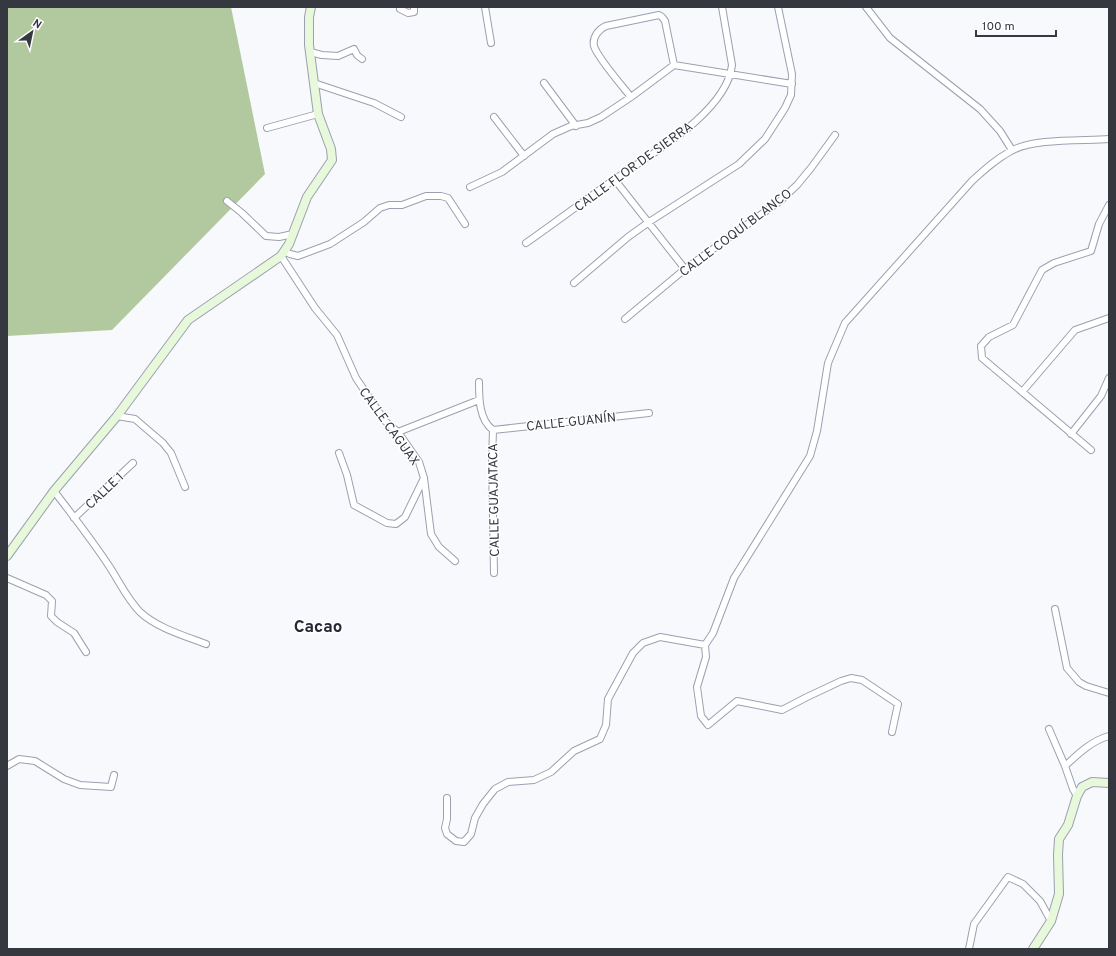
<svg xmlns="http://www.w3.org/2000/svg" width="1116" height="956" font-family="Overpass,sans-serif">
	<rect width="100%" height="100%" fill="#f8f9fc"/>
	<path fill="#b2c9a0" d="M 7,7 L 231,7 L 265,174 L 112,330 L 7,336 Z"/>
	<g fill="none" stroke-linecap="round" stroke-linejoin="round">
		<g stroke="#9ba0b1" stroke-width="8">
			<path id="street" d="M 401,7 L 400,9 L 408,13 L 414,12 L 414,7
				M 485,7 L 491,43
				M 866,7 L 890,38 L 980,109 L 1000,131 L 1012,150
				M 310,52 L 322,55 L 338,56 L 354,49 L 357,55 L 362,59
				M 314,83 L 374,103 L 401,117
				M 544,83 L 576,126
				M 631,97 C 623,87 597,57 594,46 C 592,37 599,29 606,26 L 659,15 L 662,17 L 665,21 L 674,65
				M 494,117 L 524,156
				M 267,128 L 318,114
				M 615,180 L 685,269
				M 470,187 L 502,172 L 553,134 L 571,126 L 588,123 L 601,117 L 631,97 L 674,65 L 792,84
				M 227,201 L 242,213 L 266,236 L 279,237 L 293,234
				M 526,243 C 556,222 585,200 615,179 C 651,154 727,112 732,65 L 722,7
				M 284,251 L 290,254 L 298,256 L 330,244 L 364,222 L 380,208 L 389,205 L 402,205 L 426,196 L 441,196 L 448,198 L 465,224
				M 281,256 L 315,308 L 337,335 L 356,378 L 385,421 L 398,432 L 419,462 L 424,478 L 431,534 L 439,547 L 455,561
				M 574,283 L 628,237 L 649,222 L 739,164 L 765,139 L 785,108 L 791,95 L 792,74 L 778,7
				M 625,319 L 685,269 L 780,201 L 797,185 L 811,168 L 835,135
				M 479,382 C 479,398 479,420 493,430 L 492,462 L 494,573
				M 1022,392 L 1075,330 L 1109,318
				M 117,416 L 135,419 L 163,443 L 171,453 L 185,487
				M 493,430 L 649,413
				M 398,432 L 479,400
				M 1071,434 L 1101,396 L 1109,378
				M 1091,450 L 982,358 L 981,346 L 989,337 L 1013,325 L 1042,270 L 1054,263 L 1091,251 L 1099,224 L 1109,205
				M 339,453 L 347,475 L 354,505 L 387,523 L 396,524 L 405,517 L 424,478
				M 54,491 C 73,516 92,540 109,566 C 119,581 127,599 140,612 C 157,628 185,636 206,644
				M 74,518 L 133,463
				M 7,578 L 46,595 L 52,601 L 51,616 L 57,622 L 74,633 L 86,652
				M 1055,609 L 1067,668 L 1079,682 L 1086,686 L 1109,693
				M 1049,729 L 1065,766
				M 892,732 L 898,704 L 862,680 L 851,678 L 841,681 L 807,697 L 782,710 L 737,701 L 708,725 L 701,716 L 697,687 L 706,657 L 705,645 L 713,633 L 734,578 L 810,456 L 817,431 L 828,363 L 845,323 L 972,181 C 984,170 996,159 1011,151 C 1033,138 1083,141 1109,139
				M 7,766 L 19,759 L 35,761 L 64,779 L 80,785 L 111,787 L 114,775
				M 1077,796 L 1073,789 L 1065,766 C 1078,754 1091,741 1109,736
				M 447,798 L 447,819 L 445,828 L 447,834 L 456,841 L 464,842 L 471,834 L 475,818 L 483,804 L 495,789 L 508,782 L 534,780 L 551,772 L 574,751 L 600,739 L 606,725 L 608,699 L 633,653 L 643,643 L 660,637 L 705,645
				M 969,949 L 974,924 L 1008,877 L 1023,884 L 1040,901 L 1051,921"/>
		</g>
		<g stroke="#9ba0b1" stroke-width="10">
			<path id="secondary" d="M 7,556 L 54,491 L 117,416 L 188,320 L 281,256 L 289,244 L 307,197 L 332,160 L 331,149 L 318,114 L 309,45 L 309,17 L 311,7
				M 1033,949 L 1051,921 L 1059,894 L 1058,855 L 1059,839 L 1068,825 L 1077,796 L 1082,787 L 1092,782 L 1109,783"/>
		</g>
		<use href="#street" stroke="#fff" stroke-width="6"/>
		<use href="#secondary" stroke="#e8f8da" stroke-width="8"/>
	</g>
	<g text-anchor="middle" stroke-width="3" stroke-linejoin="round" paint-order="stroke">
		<g font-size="13" fill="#36383f" stroke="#fff">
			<text transform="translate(633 166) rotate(-36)" y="5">CALLE FLOR DE SIERRA</text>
			<text transform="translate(735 232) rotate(-37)" y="5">CALLE COQUÍ BLANCO</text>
			<text transform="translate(571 421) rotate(-6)" y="5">CALLE GUANÍN</text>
			<text transform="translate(390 426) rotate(54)" y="5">CALLE CAGUAX</text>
			<text transform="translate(104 490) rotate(-43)" y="5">CALLE 1</text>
			<text transform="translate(493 500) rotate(-91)" y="5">CALLE GUAJATACA</text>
		</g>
		<g font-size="17" font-weight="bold" fill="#252936" stroke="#fff">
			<text x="318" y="632">Cacao</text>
		</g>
	</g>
	<rect width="1116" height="956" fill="none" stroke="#36383f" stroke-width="16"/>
	<g transform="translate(32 32) rotate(33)" stroke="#ffffff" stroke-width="3" paint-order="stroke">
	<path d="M0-3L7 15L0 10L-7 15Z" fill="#36383f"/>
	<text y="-6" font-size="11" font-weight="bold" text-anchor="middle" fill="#36383f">N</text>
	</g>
	<path d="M976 30v6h80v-6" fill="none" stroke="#36383f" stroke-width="2"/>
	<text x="982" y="30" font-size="12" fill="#36383f" stroke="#ffffff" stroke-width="3" paint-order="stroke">100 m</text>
</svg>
